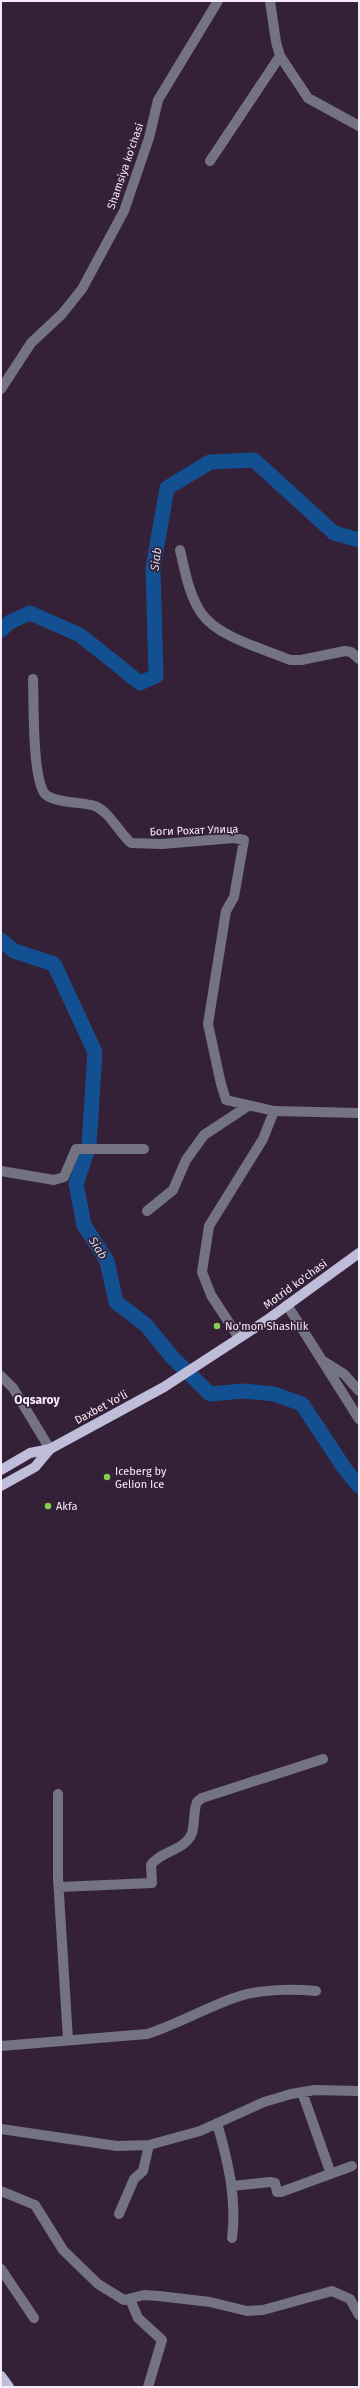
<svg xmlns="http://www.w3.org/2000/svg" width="360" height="2388" font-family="'Fira Sans',sans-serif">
	<rect width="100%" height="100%" fill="#342137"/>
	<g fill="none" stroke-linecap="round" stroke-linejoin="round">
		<path stroke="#135091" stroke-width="15" d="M 1,630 L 10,622 L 30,613 L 80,635 L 140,683 L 156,676 L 153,568 L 167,488 L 210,462 L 254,460 L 334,533 L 359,540
			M 1,940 L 14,951 L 54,964 L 95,1052 L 89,1146 L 76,1184 L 84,1225 L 107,1261 L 116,1302 L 146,1325 L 172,1357 L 210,1394 L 243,1391 L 274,1394 L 302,1404 L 345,1469 L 359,1486"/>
		<path stroke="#747381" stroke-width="10" d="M 270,1 L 276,42 L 280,56 L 308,98 L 359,126
			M 210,161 L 280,56
			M 1,389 L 31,343 L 62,314 L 82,289 L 124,211 L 149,138 L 158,100 L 218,1
			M 180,550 C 185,571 189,596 202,614 C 218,637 264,649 290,660 L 301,660 L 345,651 L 351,652 L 359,659
			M 33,679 C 34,702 32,778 45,794 C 54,803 83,802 95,806 C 110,812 119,833 131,843 L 162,844 L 234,838 L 244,840 L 234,897 L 226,911 L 208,1024 L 221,1084 L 226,1100 L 274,1111 L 359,1113
			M 1,1171 L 54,1180 L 64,1177 L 76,1149 L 144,1149
			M 147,1211 L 173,1190 L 186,1160 L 204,1135 L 248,1106
			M 287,1305 L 359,1419
			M 239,1338 L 211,1295 L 202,1272 L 209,1226 L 263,1139 L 274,1111
			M 323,1361 L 344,1374 L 359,1391
			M 1,1376 L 13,1388 L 50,1449
			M 58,1794 L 58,1878 L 68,2040
			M 59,1887 L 152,1883 L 151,1865 C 160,1851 185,1851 192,1833 C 195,1823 193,1812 197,1802 L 202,1798 L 323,1759
			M 1,2046 L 147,2034 C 179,2024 208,2006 240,1996 C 261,1989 294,1989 316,1991
			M 302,2092 L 331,2174
			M 217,2123 C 228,2161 237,2199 232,2238
			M 1,2129 L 117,2146 L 149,2145 L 200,2131 L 264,2102 L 291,2094 L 315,2090 L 359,2091
			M 232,2186 L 270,2182 L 275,2183 L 277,2192 L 281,2192 L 352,2166
			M 1,2191 L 35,2205 L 63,2250 L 98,2284 L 124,2300 L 144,2295 L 159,2296 L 210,2302 L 247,2311 L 263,2310 L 332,2291 L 350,2299 L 359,2315
			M 119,2214 L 134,2179 L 143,2171 L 149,2145
			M 1,2269 L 34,2318
			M 130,2299 L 138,2318 L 162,2340 L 148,2387"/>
		<path stroke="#bfbdda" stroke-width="10" d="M 1,1470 L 30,1453 L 50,1449 L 164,1387 L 267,1320 L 359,1253
			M 1,1486 L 35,1467 L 50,1449
			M 1,2376 L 9,2387"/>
	</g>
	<g fill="#84cf4d" stroke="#342137" stroke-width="1.5">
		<circle cx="217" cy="1326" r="4"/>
		<circle cx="107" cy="1477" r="4"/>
		<circle cx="48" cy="1506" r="4"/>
	</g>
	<g text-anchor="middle" stroke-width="3.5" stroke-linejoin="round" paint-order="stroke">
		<g font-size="11" fill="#f8ebf9" stroke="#342137">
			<text transform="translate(125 166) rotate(-71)" y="4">Shamsiya ko'chasi</text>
			<text transform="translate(194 830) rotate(-2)" y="4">Боги Рохат Улица</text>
			<text transform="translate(295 1284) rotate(-36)" y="4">Motrid ko'chasi</text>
			<text transform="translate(101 1407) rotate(-28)" y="4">Daxbet Yo'li</text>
		</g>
		<g font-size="11" fill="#f8ebf9" stroke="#342137" text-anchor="start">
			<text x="225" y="1330">No'mon Shashlik</text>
			<text x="115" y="1475">Iceberg by<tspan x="115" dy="13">Gelion Ice</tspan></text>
			<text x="56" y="1510">Akfa</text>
		</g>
		<g font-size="12" font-style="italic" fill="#cad9eb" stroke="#342137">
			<text transform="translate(156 559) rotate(-83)" y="4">Siab</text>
			<text transform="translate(98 1248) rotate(58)" y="4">Siab</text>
		</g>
		<g font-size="12" font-weight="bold" fill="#f8ebf9" stroke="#342137">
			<text x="37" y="1404">Oqsaroy</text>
		</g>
	</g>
	<rect width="360" height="2388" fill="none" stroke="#f8ebf9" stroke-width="4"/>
</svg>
